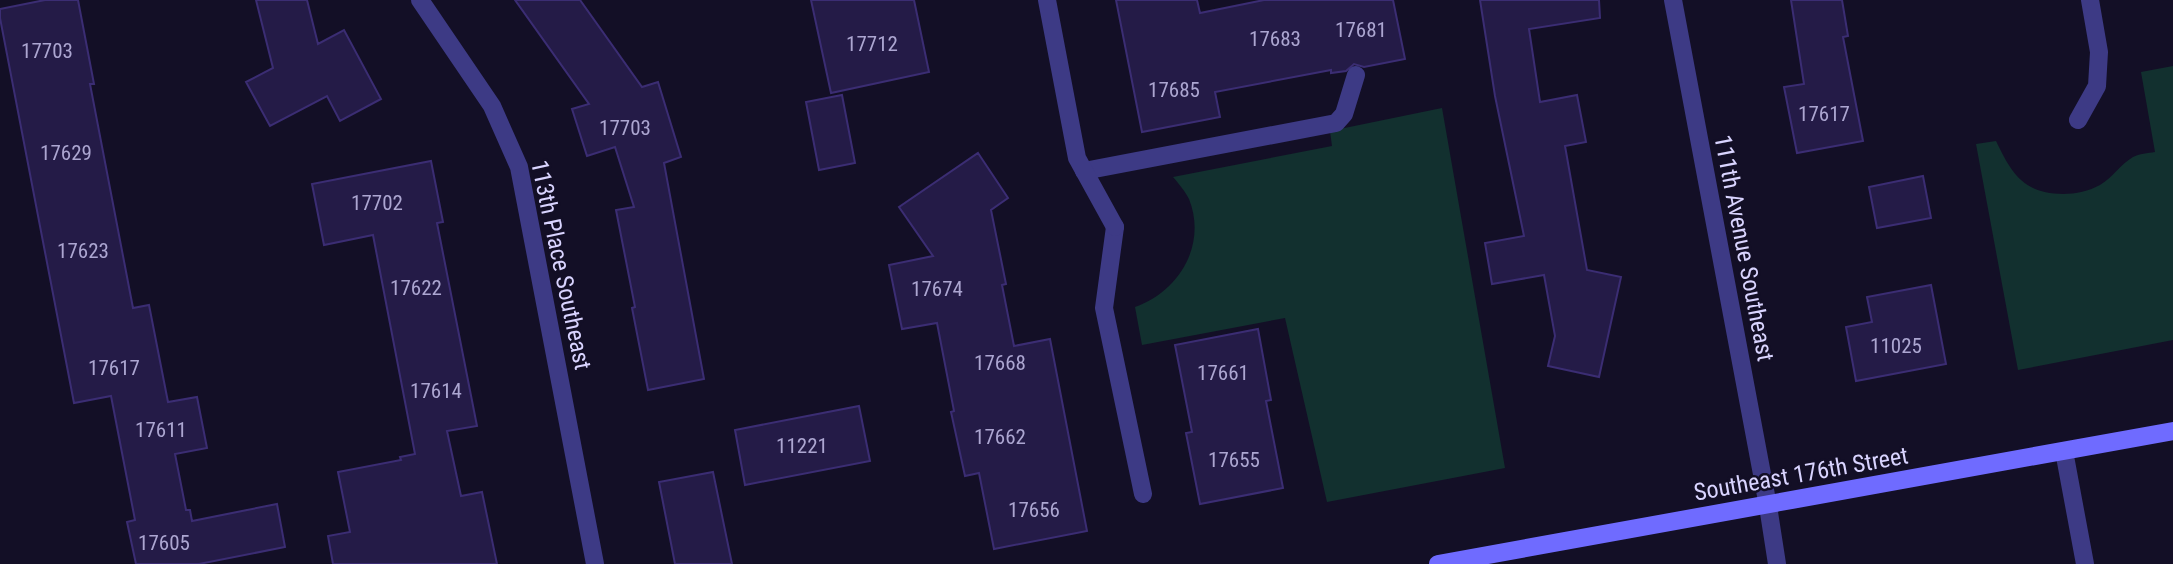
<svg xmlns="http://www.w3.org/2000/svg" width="2173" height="564" font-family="'Roboto Condensed',sans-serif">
	<rect width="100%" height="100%" fill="#130f26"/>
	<path fill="#12302f" d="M 2173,66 L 2173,340 L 2018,370 L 1976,144 L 1996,141 C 2012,174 2023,193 2063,194 C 2076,194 2089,191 2100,185 C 2112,178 2121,164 2133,157 C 2139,154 2148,153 2155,152 L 2141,72 Z
		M 1442,108 L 1505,468 L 1327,502 L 1285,318 L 1142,345 L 1135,307 C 1180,291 1207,244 1189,199 C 1185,191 1178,183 1173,177 L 1332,146 L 1330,131 Z"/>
	<path fill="#241b47" stroke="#3b2d73" stroke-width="2" d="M 45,0 L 78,0 L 94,84 L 90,84 L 133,308 L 149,305 L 168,402 L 197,397 L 207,448 L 175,454 L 186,510 L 190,510 L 192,521 L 277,504 L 285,547 L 199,564 L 136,564 L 127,522 L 135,520 L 111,396 L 74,403 L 0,18 L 0,9 Z
		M 256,0 L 307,0 L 318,44 L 344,30 L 381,99 L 340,121 L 327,96 L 270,126 L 246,82 L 273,68 Z
		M 515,0 L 580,0 L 642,87 L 658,82 L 681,157 L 664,163 L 704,379 L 648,390 L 632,308 L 635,307 L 616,210 L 634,207 L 615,147 L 587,156 L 572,109 L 589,104 Z
		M 811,0 L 914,0 L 929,72 L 831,93 Z
		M 1116,0 L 1197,0 L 1200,13 L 1264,0 L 1393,0 L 1405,59 L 1364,67 L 1354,64 L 1346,71 L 1331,73 L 1331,70 L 1215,92 L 1220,117 L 1142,132 Z
		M 1480,0 L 1599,0 L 1600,18 L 1529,29 L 1540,102 L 1577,95 L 1586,142 L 1565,146 L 1587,270 L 1621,277 L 1599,377 L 1548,366 L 1555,336 L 1544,275 L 1492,284 L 1485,243 L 1524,236 L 1495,96 Z
		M 1791,0 L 1842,0 L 1848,36 L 1843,37 L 1863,141 L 1797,153 L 1784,87 L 1804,84 Z
		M 842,95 L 855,163 L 819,170 L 806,102 Z
		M 978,153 L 1008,198 L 991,210 L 1006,284 L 1002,285 L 1014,346 L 1050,339 L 1087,531 L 994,549 L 979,473 L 965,476 L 951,412 L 954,411 L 937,323 L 902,329 L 889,265 L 933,256 L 899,207 Z
		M 431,161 L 443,222 L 437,223 L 477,426 L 447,431 L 461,496 L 482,492 L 497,564 L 333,564 L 328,536 L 350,532 L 338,472 L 401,460 L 400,457 L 415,454 L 373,235 L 324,245 L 312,184 Z
		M 1923,176 L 1931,218 L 1877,228 L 1869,187 Z
		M 1931,285 L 1946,364 L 1856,381 L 1846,327 L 1872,322 L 1867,297 Z
		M 1258,329 L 1271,400 L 1266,401 L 1283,488 L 1200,504 L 1186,433 L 1192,432 L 1175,345 Z
		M 859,406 L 870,461 L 745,485 L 735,430 Z
		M 713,472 L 732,564 L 675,564 L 659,482 Z"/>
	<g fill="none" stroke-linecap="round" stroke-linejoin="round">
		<path stroke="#3d3a85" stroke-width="18" d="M 1084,171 L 1336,123 L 1344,114 L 1356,75
			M 1115,227 L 1104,308 L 1143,494
			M 1768,506 L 1777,564"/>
		<path stroke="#3d3a85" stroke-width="18" d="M 420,0 L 492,106 L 519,167 L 595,564
			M 1047,0 L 1077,158 L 1115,227
			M 1673,0 L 1768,506
			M 2078,120 L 2097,86 L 2099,52 L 2090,0
			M 2064,451 L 2085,564"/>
		<path stroke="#6f6bff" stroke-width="18" d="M 1438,564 L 2173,431"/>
	</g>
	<g text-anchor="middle" stroke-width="5" stroke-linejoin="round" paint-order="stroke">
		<g font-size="21" fill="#aca6d1">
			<text x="1361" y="37">17681</text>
			<text x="1275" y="46">17683</text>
			<text x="872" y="51">17712</text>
			<text x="47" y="58">17703</text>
			<text x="1174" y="97">17685</text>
			<text x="1824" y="121">17617</text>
			<text x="625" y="135">17703</text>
			<text x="66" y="160">17629</text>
			<text x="377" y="210">17702</text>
			<text x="83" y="258">17623</text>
			<text x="416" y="295">17622</text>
			<text x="937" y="296">17674</text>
			<text x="1896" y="353">11025</text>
			<text x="1000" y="370">17668</text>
			<text x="114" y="375">17617</text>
			<text x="1223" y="380">17661</text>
			<text x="436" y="398">17614</text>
			<text x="161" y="437">17611</text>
			<text x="1000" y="444">17662</text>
			<text x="802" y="453">11221</text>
			<text x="1234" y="467">17655</text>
			<text x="1034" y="517">17656</text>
			<text x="164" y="550">17605</text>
		</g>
		<g font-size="24" fill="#d9d4ff" stroke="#130f26">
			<text transform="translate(1744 248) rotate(79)" y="8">111th Avenue Southeast</text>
			<text transform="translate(561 265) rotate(78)" y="8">113th Place Southeast</text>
			<text transform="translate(1801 474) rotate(-10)" y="8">Southeast 176th Street</text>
		</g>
	</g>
</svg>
